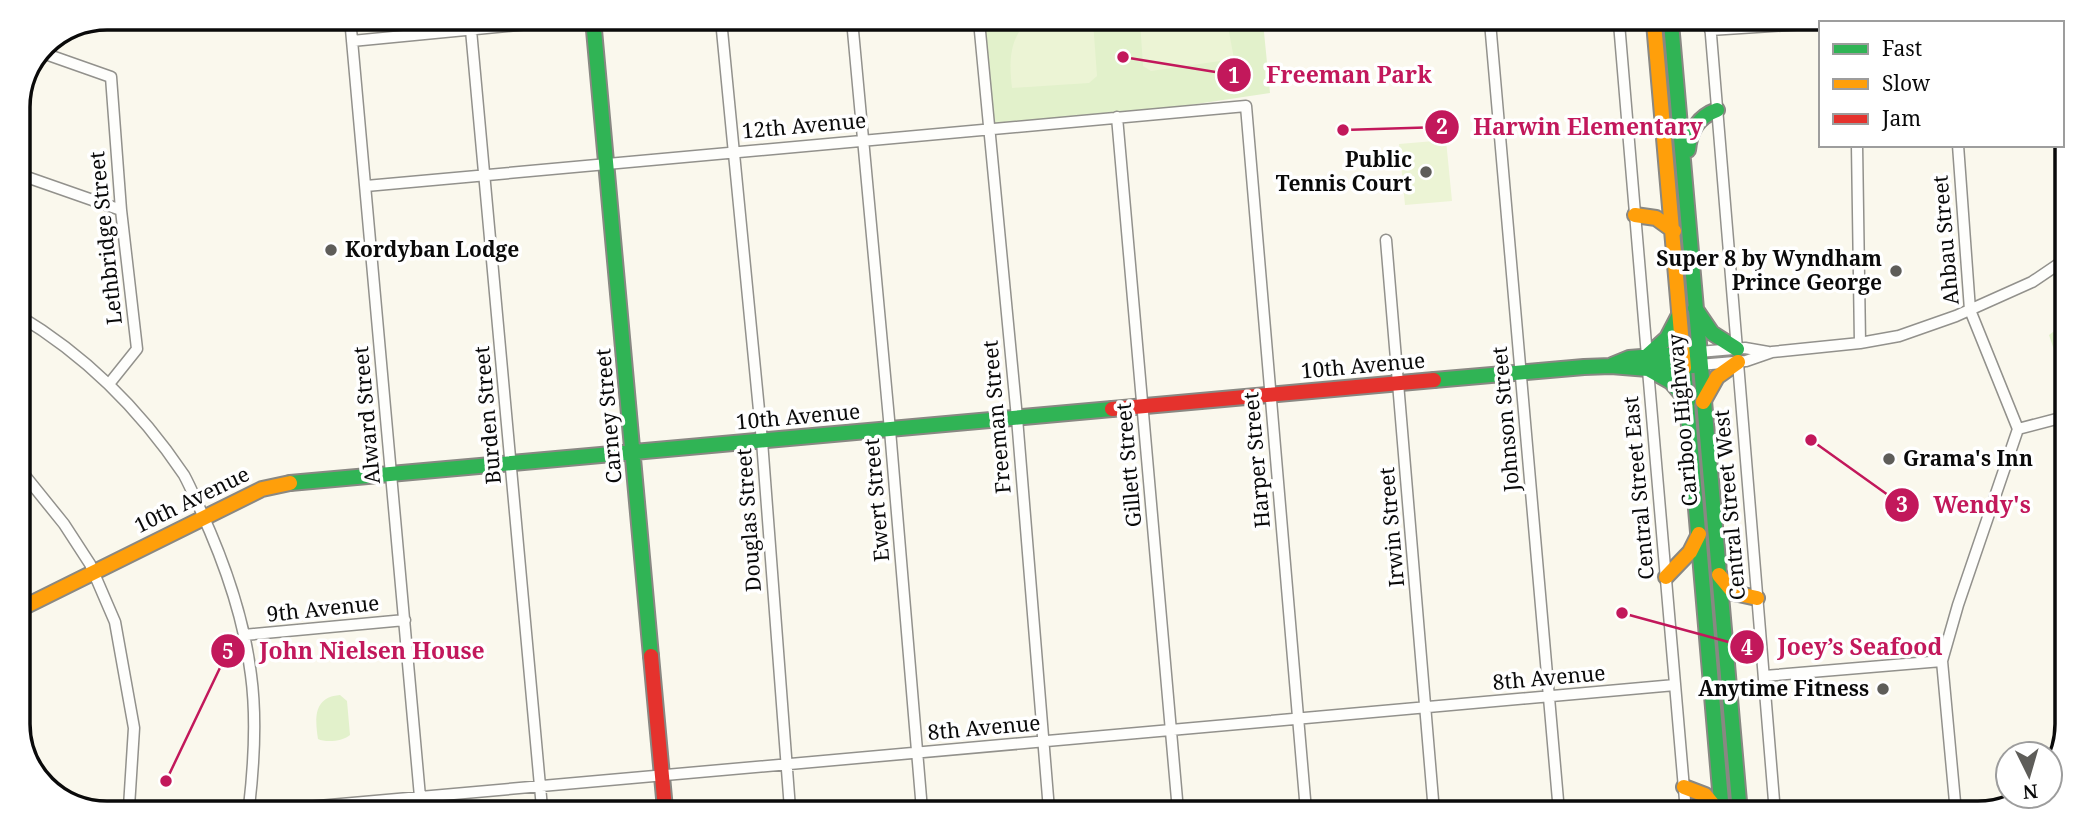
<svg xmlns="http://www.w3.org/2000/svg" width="2085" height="831" font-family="'Noto Serif',serif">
	<rect width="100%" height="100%" fill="#faf8ed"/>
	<path fill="#e2f1cb" d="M 977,21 L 1263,22 L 1270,93 L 1116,116 L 986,126 Z
		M 2065,323 L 2065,383 L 2049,335 Z
		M 340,695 L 347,701 L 350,735 C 344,741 326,743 318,739 C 315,719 313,697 340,695 Z"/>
	<path fill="#ecf4d5" d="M 1027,21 L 1093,21 L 1097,76 L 1089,83 L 1012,88 C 1009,62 1009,41 1027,21 Z
		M 1140,21 L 1227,21 L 1234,59 L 1151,71 L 1143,66 Z
		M 1446,140 L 1452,201 L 1405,205 L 1399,144 Z"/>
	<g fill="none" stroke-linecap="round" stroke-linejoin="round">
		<g stroke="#92918c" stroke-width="13">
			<path id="street" d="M 350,18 L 421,808
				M 470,19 L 542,808
				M 721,20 L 762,441 L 790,809
				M 852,20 L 890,430 L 922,810
				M 979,21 L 1017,418 L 1049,810
				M 1490,22 L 1559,812
				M 1619,23 L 1647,356
				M 1710,23 L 1737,349
				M 1710,30 L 1820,23
				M 352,41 L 580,19
				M 40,52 L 111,77 L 121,210 L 137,349 L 109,384
				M 1117,117 L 1178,811
				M 1857,145 L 1860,343
				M 18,174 L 121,210
				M 366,186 L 1246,106 L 1306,811
				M 1386,240 L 1434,812
				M 18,315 C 85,355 141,411 184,475 C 190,486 195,498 200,509 C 224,561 244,618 251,675 C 257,719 254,764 249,807
				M 1699,352 L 1745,348 L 1768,352
				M 1738,363 L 1775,813
				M 1699,365 L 1746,361 L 1772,352 L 1860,343 L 1899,336 L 1956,316 L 2032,282 L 2066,259
				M 1648,370 L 1686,812
				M 2018,429 L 2064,417
				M 18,467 L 64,524 L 90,564 L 115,622 L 134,728 L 129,807
				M 244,635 L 405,620
				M 1764,676 L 1942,661
				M 296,808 L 1675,685
				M 1956,813 L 1942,661 L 1958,605 L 2018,429 L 1970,310 L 1958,145"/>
		</g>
		<g stroke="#898883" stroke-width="18">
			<path id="fast" d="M 593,19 L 651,656
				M 1671,23 L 1740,813
				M 1688,150 C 1690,130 1698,117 1717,110
				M 1695,308 L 1712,333 L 1737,349
				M 1647,356 L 1667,338 L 1679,315
				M 1612,365 L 1629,358 L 1692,353
				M 1684,368 L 1722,813
				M 1648,369 L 1671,382 L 1688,402
				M 1434,380 L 1584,367 L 1611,366 L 1648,369 L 1693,366
				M 290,483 L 1112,409"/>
		</g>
		<g stroke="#898883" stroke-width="18">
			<path id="slow" d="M 1654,23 L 1684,368
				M 1635,215 L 1656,218 L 1674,231
				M 1703,402 L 1717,377 L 1738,362
				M 1719,575 L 1734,593 L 1757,598
				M 1666,577 L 1690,552 L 1699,534
				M 18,610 L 262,489 L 290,483
				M 1684,787 L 1705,795 L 1720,813"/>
		</g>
		<g stroke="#898883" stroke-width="18">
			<path id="jam" d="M 1112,409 L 1434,380
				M 651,656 L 665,809"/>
		</g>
		<use href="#street" stroke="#fefefc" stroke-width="10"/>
		<use href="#fast" stroke="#30b455" stroke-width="14"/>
		<use href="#slow" stroke="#ff9f0a" stroke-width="14"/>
		<use href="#jam" stroke="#e5322d" stroke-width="14"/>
	</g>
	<g fill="#5e5d59" stroke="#fff" stroke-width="2.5">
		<circle cx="1426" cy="172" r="7"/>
		<circle cx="331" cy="250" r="7"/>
		<circle cx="1896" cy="271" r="7"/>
		<circle cx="1889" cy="459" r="7"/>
		<circle cx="1883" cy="689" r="7"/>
	</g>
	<g text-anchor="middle" stroke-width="7" stroke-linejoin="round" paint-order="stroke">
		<g font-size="21" fill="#0a0a0a" stroke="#fff">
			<text transform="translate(804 126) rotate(-5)" y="7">12th Avenue</text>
			<text transform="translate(106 238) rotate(-96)" y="7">Lethbridge Street</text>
			<text transform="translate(1946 240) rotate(-95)" y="7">Ahbau Street</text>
			<text transform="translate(1363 366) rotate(-5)" y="7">10th Avenue</text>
			<text transform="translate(367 415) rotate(-95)" y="7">Alward Street</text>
			<text transform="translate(488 415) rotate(-95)" y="7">Burden Street</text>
			<text transform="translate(609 416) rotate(-95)" y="7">Carney Street</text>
			<text transform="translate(798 417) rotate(-5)" y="7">10th Avenue</text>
			<text transform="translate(997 417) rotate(-95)" y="7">Freeman Street</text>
			<text transform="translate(1506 419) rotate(-95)" y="7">Johnson Street</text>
			<text transform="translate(1683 420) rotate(-95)" y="7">Cariboo Highway</text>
			<text transform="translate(1257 460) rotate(-95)" y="7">Harper Street</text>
			<text transform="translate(1129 465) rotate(-95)" y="7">Gillett Street</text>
			<text transform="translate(1639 488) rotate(-95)" y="7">Central Street East</text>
			<text transform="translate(192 500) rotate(-26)" y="7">10th Avenue</text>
			<text transform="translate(877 500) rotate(-95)" y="7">Ewert Street</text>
			<text transform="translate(1730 505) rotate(-95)" y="7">Central Street West</text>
			<text transform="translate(749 520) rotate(-94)" y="7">Douglas Street</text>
			<text transform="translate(1392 527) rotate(-95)" y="7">Irwin Street</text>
			<text transform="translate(323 609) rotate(-6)" y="7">9th Avenue</text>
			<text transform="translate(1549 678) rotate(-5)" y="7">8th Avenue</text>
			<text transform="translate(984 728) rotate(-5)" y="7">8th Avenue</text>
		</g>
		<g font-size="21" font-weight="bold" fill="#0a0a0a" stroke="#fff" text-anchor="end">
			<text x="1412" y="167">Public<tspan x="1412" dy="24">Tennis Court</tspan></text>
			<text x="345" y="257" text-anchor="start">Kordyban Lodge</text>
			<text x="1882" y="266">Super 8 by Wyndham<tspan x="1882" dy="24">Prince George</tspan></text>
			<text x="1903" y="466" text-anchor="start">Grama's Inn</text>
			<text x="1869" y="696">Anytime Fitness</text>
		</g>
	</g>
	<path d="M0 0H2085V831H0ZM107 30H1978A77 77 0 0 1 2055 107V724A77 77 0 0 1 1978 801H107A77 77 0 0 1 30 724V107A77 77 0 0 1 107 30Z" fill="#fff" fill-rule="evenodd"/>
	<path fill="none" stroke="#0a0a0a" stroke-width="3.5" d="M107 30H1978A77 77 0 0 1 2055 107V724A77 77 0 0 1 1978 801H107A77 77 0 0 1 30 724V107A77 77 0 0 1 107 30Z"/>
	<path fill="none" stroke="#c2185b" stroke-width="2.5" d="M1123 57L1234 75M1343 130L1442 127M1811 440L1902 505M1622 613L1747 647M166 781L228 651"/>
	<g fill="#c2185b" stroke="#fff" stroke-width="2.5">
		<circle cx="1123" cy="57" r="7"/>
		<circle cx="1343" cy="130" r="7"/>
		<circle cx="1811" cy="440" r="7"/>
		<circle cx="1622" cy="613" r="7"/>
		<circle cx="166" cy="781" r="7"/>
		<circle cx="1234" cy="75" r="18"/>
		<circle cx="1442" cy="127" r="18"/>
		<circle cx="1902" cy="505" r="18"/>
		<circle cx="1747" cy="647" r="18"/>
		<circle cx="228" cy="651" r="18"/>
	</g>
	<g font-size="21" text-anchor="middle" font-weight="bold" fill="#fff">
		<text x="1234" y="83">1</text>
		<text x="1442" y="134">2</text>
		<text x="1902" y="512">3</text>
		<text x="1747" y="655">4</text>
		<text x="228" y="659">5</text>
	</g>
	<g font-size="23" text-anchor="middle" font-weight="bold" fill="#c2185b" stroke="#fff" stroke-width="7" stroke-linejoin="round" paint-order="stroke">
		<text x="1349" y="83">Freeman Park</text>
		<text x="1588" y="135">Harwin Elementary</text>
		<text x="1982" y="513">Wendy's</text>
		<text x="1860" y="655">Joey’s Seafood</text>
		<text x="372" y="659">John Nielsen House</text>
	</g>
	<rect x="1819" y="21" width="245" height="126" fill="#ffffff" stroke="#9d9d9d" stroke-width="2"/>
	<rect x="1833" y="44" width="35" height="10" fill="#30b455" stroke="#9d9d9d" stroke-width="2"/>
	<text x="1882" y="56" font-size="21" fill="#0a0a0a">Fast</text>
	<rect x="1833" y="79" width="35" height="10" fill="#ff9f0a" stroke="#9d9d9d" stroke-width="2"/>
	<text x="1882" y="91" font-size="21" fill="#0a0a0a">Slow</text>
	<rect x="1833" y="114" width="35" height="10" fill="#e5322d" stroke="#9d9d9d" stroke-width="2"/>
	<text x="1882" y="126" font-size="21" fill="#0a0a0a">Jam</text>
	<g transform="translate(2029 775) rotate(175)"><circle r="33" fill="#ffffff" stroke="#9d9d9d" stroke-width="2"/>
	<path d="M0-5L12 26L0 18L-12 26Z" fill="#5e5d59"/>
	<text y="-10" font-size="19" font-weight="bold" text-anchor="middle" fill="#0a0a0a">N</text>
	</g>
</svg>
